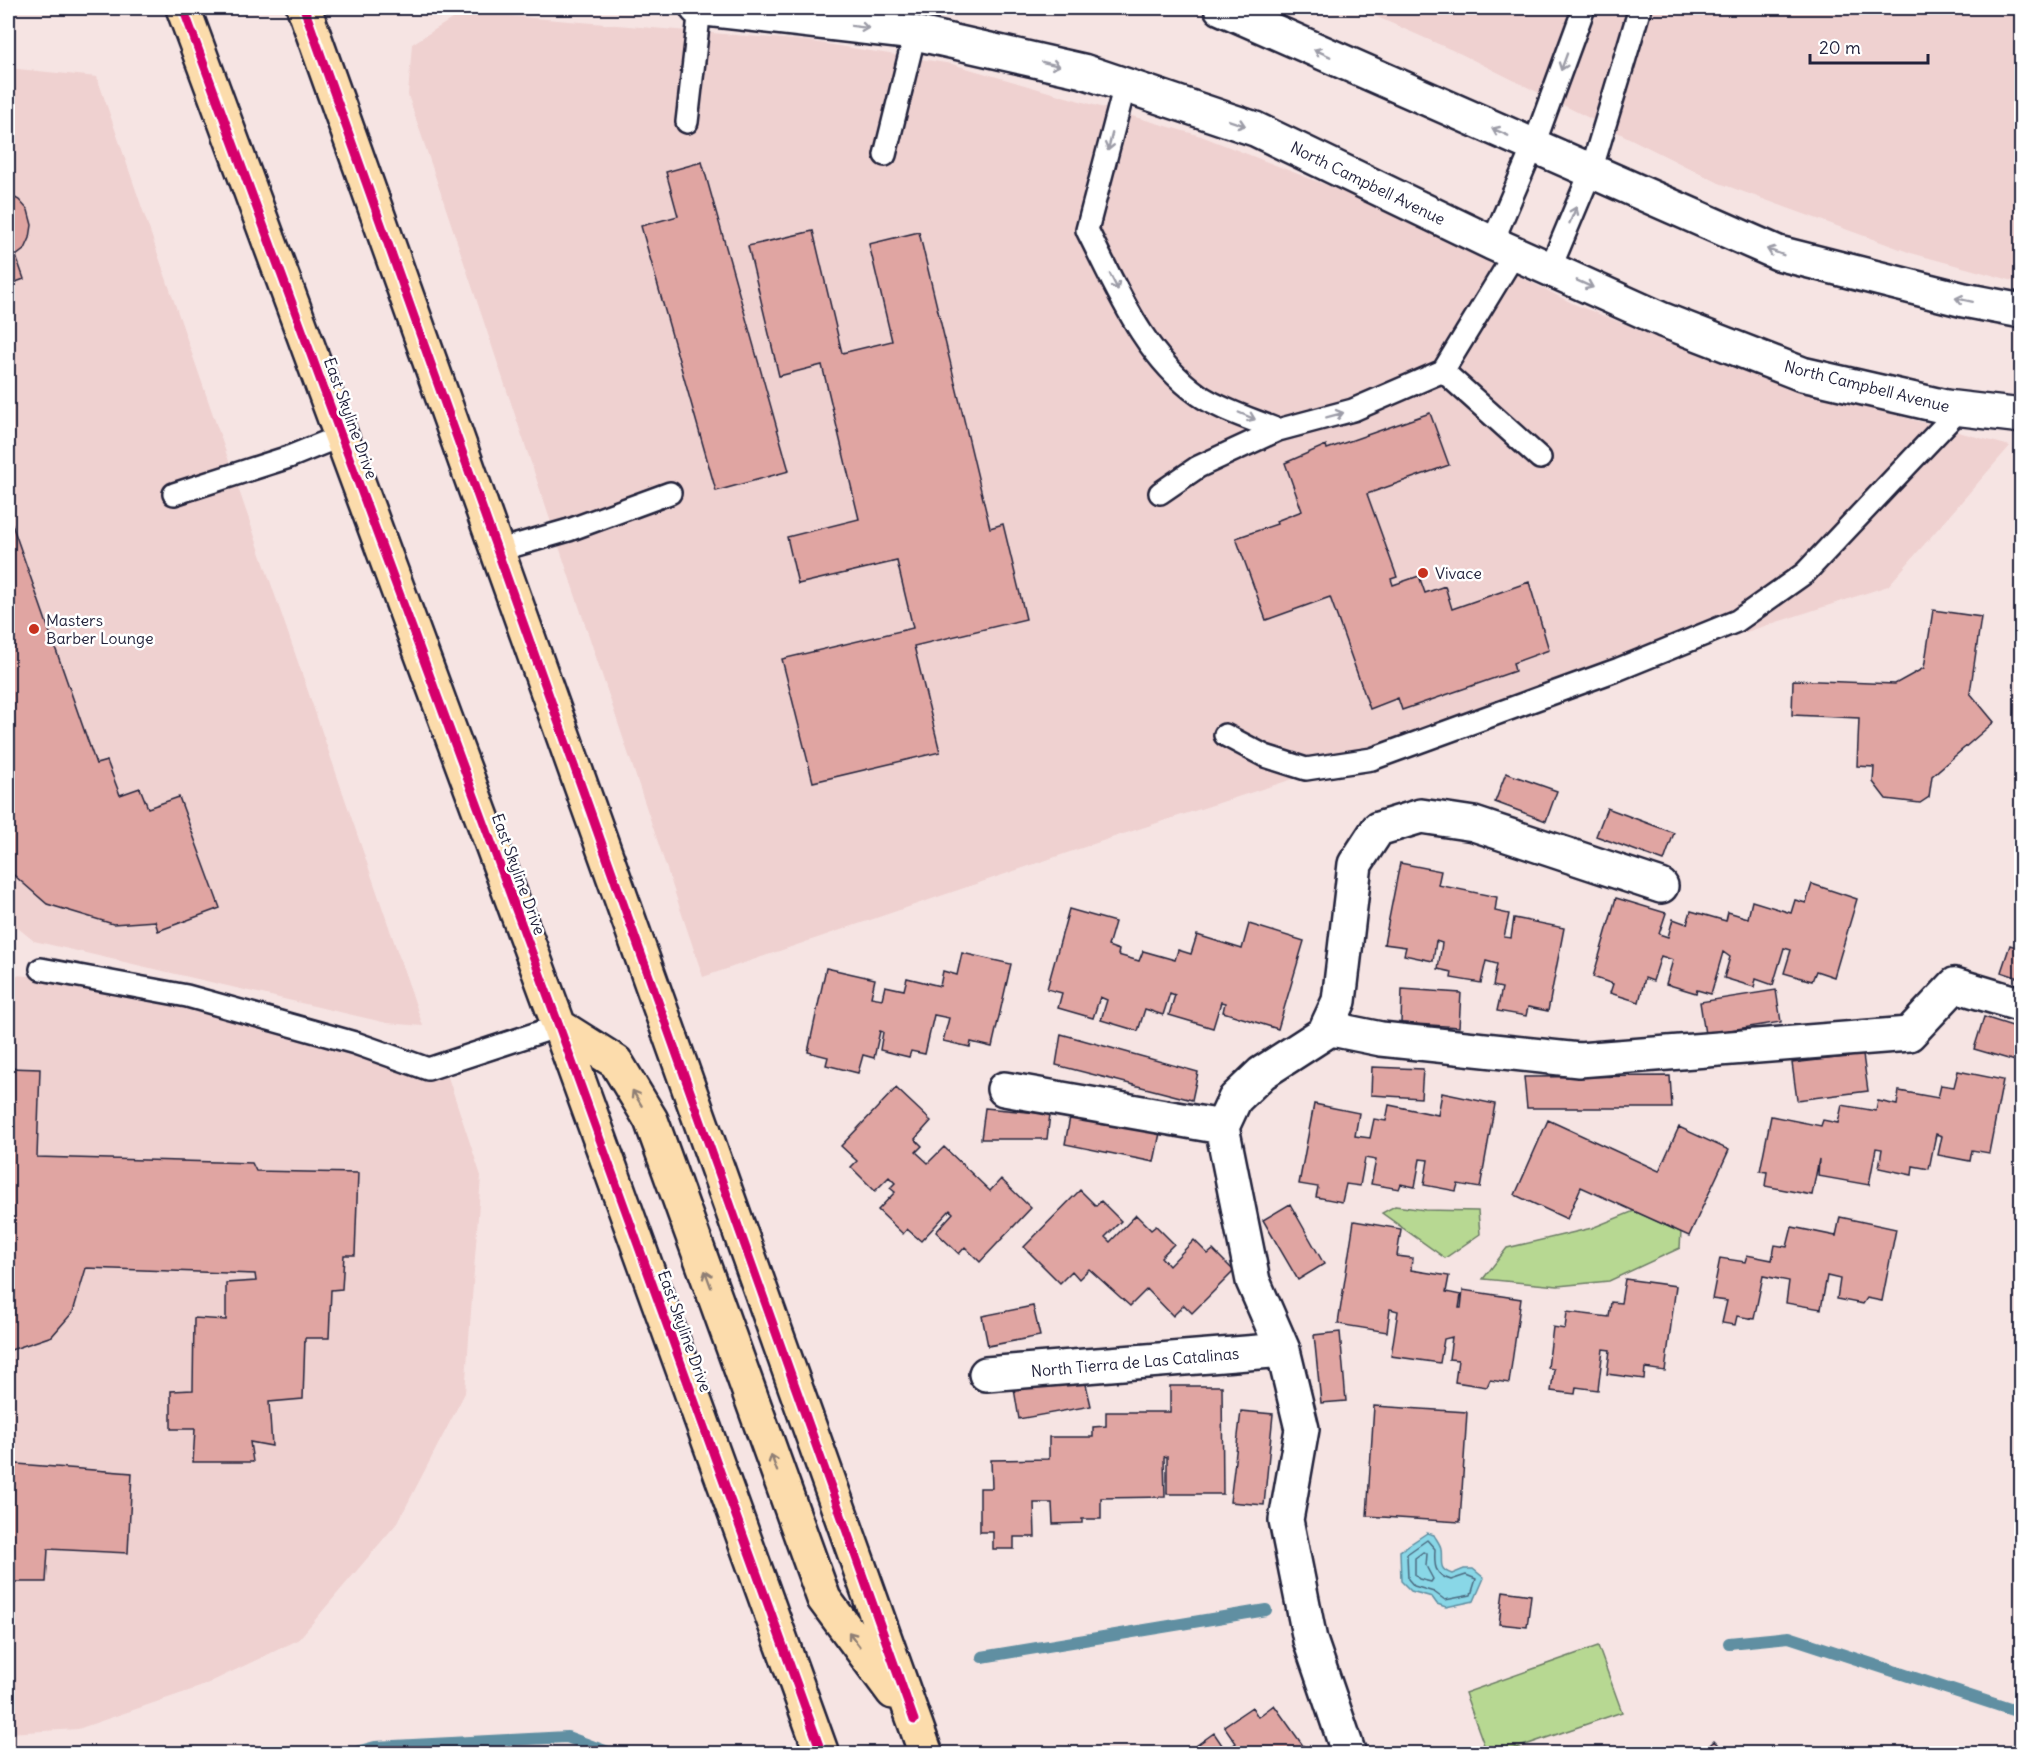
<svg xmlns="http://www.w3.org/2000/svg" width="2029" height="1761" font-family="Delius,sans-serif">
	<rect width="100%" height="100%" fill="#f6e4e3"/>
	<filter id="ink" filterUnits="userSpaceOnUse"><feTurbulence type="fractalNoise" baseFrequency=".0167" numOctaves="2"/><feDisplacementMap in="SourceGraphic" scale="12" xChannelSelector="R" yChannelSelector="G"/><feConvolveMatrix kernelMatrix="1 2 1 2 8 2 1 2 1" color-interpolation-filters="sRGB"/></filter>
	<g filter="url(#ink)">
		<path fill="#efd1d0" d="M 1357,8 L 2021,8 L 2021,283 L 1911,253 L 1719,183 L 1461,54 Z
			M 463,12 L 808,41 L 952,64 L 1201,136 L 1390,210 L 1574,304 L 1766,380 L 2010,446 L 1888,586 L 1111,838 L 703,977 L 408,95 L 412,44 Z
			M 8,68 L 97,77 L 423,1026 L 387,1023 L 34,941 L 8,920 Z
			M 8,970 L 13,975 L 141,983 L 446,1071 L 481,1176 L 465,1393 L 398,1522 L 298,1640 L 200,1687 L 78,1729 L 8,1733 Z"/>
		<path fill="#b7d892" stroke="#6c7d66" stroke-width="1.5" d="M 1395,1206 L 1425,1210 L 1478,1211 L 1480,1234 L 1445,1258 L 1382,1213 Z
			M 1634,1211 L 1681,1232 L 1680,1248 L 1609,1281 L 1558,1286 L 1483,1279 L 1507,1248 L 1592,1228 Z
			M 1598,1646 L 1622,1712 L 1502,1753 L 1487,1753 L 1465,1693 Z"/>
		<path fill="#89d7e7" stroke="#608fa2" stroke-width="1.5" d="M 1427,1533 L 1434,1535 C 1436,1539 1441,1545 1441,1549 C 1443,1562 1437,1569 1452,1574 L 1464,1569 L 1473,1569 L 1484,1578 L 1474,1601 L 1446,1607 L 1437,1604 L 1432,1597 L 1411,1591 L 1401,1581 L 1400,1551 Z"/>
		<g fill="none" stroke-linecap="round" stroke-linejoin="round">
			<path stroke="#4b6a80" stroke-width="1.5" d="M 1427,1540 L 1435,1549 C 1434,1565 1434,1575 1451,1580 L 1466,1575 L 1476,1579 L 1471,1595 L 1445,1600 L 1434,1592 L 1414,1586 L 1408,1579 L 1407,1554 Z
				M 1423,1552 L 1427,1554 L 1426,1566 L 1433,1579 L 1431,1582 L 1419,1579 L 1415,1575 L 1415,1558 Z"/>
			<path stroke="#608fa2" stroke-width="12" d="M 1729,1643 L 1789,1637 L 2022,1713
				M 982,1657 L 1266,1610
				M 349,1754 L 375,1747 L 567,1737 L 613,1754"/>
		</g>
		<path fill="#e0a5a2" stroke="#22223b" stroke-width="1.5" d="M 702,162 L 789,471 L 716,491 L 641,226 L 678,216 L 666,172 Z
			M 8,194 L 19,200 L 28,210 L 32,225 L 30,238 L 25,249 L 16,256 L 24,279 L 8,285 Z
			M 813,231 L 842,353 L 892,341 L 869,244 L 919,232 L 990,528 L 1003,524 L 1026,619 L 914,646 L 940,752 L 813,782 L 782,659 L 913,628 L 897,561 L 798,584 L 787,537 L 859,519 L 822,365 L 779,376 L 748,246 Z
			M 1430,413 L 1449,465 L 1367,494 L 1397,577 L 1391,579 L 1393,585 L 1419,576 L 1425,593 L 1445,586 L 1452,609 L 1529,582 L 1549,650 L 1513,663 L 1515,671 L 1402,710 L 1398,698 L 1370,709 L 1330,597 L 1266,620 L 1236,538 L 1277,524 L 1276,521 L 1302,511 L 1285,463 L 1326,445 L 1327,449 Z
			M 8,513 L 96,764 L 107,761 L 120,795 L 140,788 L 148,808 L 179,797 L 220,908 L 158,931 L 155,921 L 113,924 L 47,904 L 8,870 Z
			M 1933,610 L 1981,617 L 1970,693 L 1994,722 L 1932,776 L 1929,797 L 1920,803 L 1886,799 L 1873,782 L 1874,767 L 1857,766 L 1859,718 L 1792,715 L 1793,680 L 1895,684 L 1924,668 Z
			M 1506,773 L 1557,791 L 1546,821 L 1495,802 Z
			M 1607,808 L 1674,833 L 1664,861 L 1596,836 Z
			M 1400,863 L 1441,871 L 1438,885 L 1497,897 L 1495,911 L 1509,914 L 1504,937 L 1511,938 L 1514,918 L 1564,928 L 1548,1011 L 1528,1007 L 1526,1016 L 1497,1011 L 1502,988 L 1493,986 L 1497,964 L 1486,961 L 1481,983 L 1451,978 L 1452,972 L 1438,969 L 1442,943 L 1436,941 L 1433,961 L 1404,955 L 1406,947 L 1384,944 Z
			M 1812,884 L 1857,899 L 1834,977 L 1816,971 L 1812,981 L 1784,973 L 1791,950 L 1784,948 L 1773,985 L 1756,979 L 1754,987 L 1724,978 L 1730,957 L 1723,952 L 1711,994 L 1697,990 L 1696,993 L 1666,984 L 1673,960 L 1661,956 L 1653,981 L 1645,978 L 1639,1002 L 1610,993 L 1613,984 L 1593,977 L 1616,898 L 1666,913 L 1659,934 L 1668,937 L 1673,919 L 1687,924 L 1691,911 L 1726,921 L 1728,912 L 1748,918 L 1752,901 L 1791,913 L 1795,900 L 1806,903 Z
			M 1069,909 L 1115,922 L 1108,946 L 1119,950 L 1118,955 L 1139,961 L 1143,951 L 1175,960 L 1178,950 L 1191,954 L 1197,935 L 1242,949 L 1249,924 L 1304,941 L 1278,1029 L 1223,1012 L 1225,1003 L 1221,1002 L 1213,1028 L 1169,1015 L 1175,995 L 1170,993 L 1163,1015 L 1145,1009 L 1138,1031 L 1101,1020 L 1107,1000 L 1100,997 L 1093,1018 L 1058,1008 L 1062,993 L 1047,989 Z
			M 2010,945 L 2022,949 L 2022,979 L 2001,972 Z
			M 962,953 L 1011,964 L 992,1047 L 971,1042 L 970,1047 L 943,1041 L 949,1018 L 934,1015 L 925,1054 L 911,1051 L 909,1057 L 880,1050 L 883,1032 L 880,1031 L 874,1058 L 863,1055 L 858,1073 L 826,1065 L 828,1057 L 808,1052 L 826,968 L 875,979 L 871,997 L 882,999 L 885,986 L 904,990 L 907,978 L 940,986 L 943,971 L 957,975 Z
			M 1402,989 L 1461,993 L 1459,1027 L 1401,1023 Z
			M 1776,990 L 1781,1022 L 1705,1034 L 1700,1002 Z
			M 1984,1017 L 2022,1029 L 2022,1063 L 1974,1049 Z
			M 1061,1034 L 1198,1072 L 1192,1100 L 1056,1065 Z
			M 1863,1055 L 1868,1091 L 1797,1100 L 1792,1063 Z
			M 1372,1067 L 1423,1069 L 1421,1098 L 1371,1095 Z
			M 8,1068 L 40,1069 L 37,1157 L 252,1163 L 256,1171 L 358,1173 L 355,1255 L 344,1255 L 342,1289 L 331,1290 L 329,1338 L 305,1338 L 303,1399 L 269,1402 L 272,1446 L 250,1442 L 253,1462 L 193,1462 L 195,1429 L 171,1429 L 171,1391 L 193,1390 L 194,1318 L 226,1320 L 226,1283 L 256,1281 L 255,1274 L 86,1268 L 73,1312 L 52,1336 L 8,1351 Z
			M 1958,1071 L 2003,1080 L 1989,1153 L 1972,1150 L 1970,1161 L 1938,1155 L 1942,1136 L 1936,1134 L 1929,1169 L 1913,1166 L 1912,1175 L 1879,1168 L 1882,1149 L 1876,1148 L 1869,1185 L 1818,1176 L 1819,1159 L 1812,1195 L 1765,1186 L 1767,1172 L 1760,1171 L 1771,1116 L 1821,1126 L 1823,1120 L 1838,1123 L 1842,1105 L 1876,1111 L 1878,1101 L 1897,1105 L 1899,1091 L 1938,1098 L 1941,1085 L 1954,1087 Z
			M 1670,1076 L 1672,1108 L 1527,1108 L 1524,1077 Z
			M 896,1088 L 931,1121 L 915,1139 L 922,1146 L 916,1152 L 928,1163 L 944,1147 L 990,1191 L 1001,1179 L 1031,1208 L 980,1262 L 965,1247 L 959,1254 L 936,1232 L 953,1213 L 950,1210 L 921,1241 L 907,1229 L 903,1234 L 878,1210 L 895,1192 L 890,1188 L 895,1183 L 889,1177 L 875,1191 L 851,1167 L 857,1161 L 841,1146 Z
			M 1442,1093 L 1495,1104 L 1480,1188 L 1458,1184 L 1456,1191 L 1424,1185 L 1428,1160 L 1420,1159 L 1415,1187 L 1401,1184 L 1399,1189 L 1371,1184 L 1376,1160 L 1365,1158 L 1360,1186 L 1346,1184 L 1342,1202 L 1316,1197 L 1318,1187 L 1299,1184 L 1314,1104 L 1359,1113 L 1355,1136 L 1370,1138 L 1374,1119 L 1386,1121 L 1389,1105 L 1438,1115 Z
			M 985,1108 L 1050,1114 L 1047,1139 L 981,1139 Z
			M 1070,1117 L 1160,1133 L 1154,1162 L 1065,1144 Z
			M 1548,1120 L 1659,1171 L 1679,1127 L 1729,1150 L 1689,1236 L 1581,1187 L 1567,1219 L 1515,1195 Z
			M 1080,1190 L 1096,1206 L 1101,1201 L 1121,1221 L 1105,1237 L 1110,1242 L 1136,1215 L 1151,1230 L 1156,1226 L 1174,1244 L 1161,1257 L 1169,1266 L 1194,1240 L 1208,1254 L 1213,1250 L 1234,1271 L 1192,1313 L 1184,1305 L 1173,1316 L 1147,1289 L 1130,1306 L 1089,1269 L 1079,1279 L 1072,1271 L 1060,1283 L 1024,1247 Z
			M 1290,1204 L 1324,1264 L 1298,1280 L 1263,1220 Z
			M 1840,1217 L 1896,1229 L 1882,1301 L 1867,1298 L 1863,1304 L 1837,1299 L 1840,1279 L 1827,1276 L 1821,1309 L 1786,1303 L 1789,1281 L 1763,1276 L 1754,1319 L 1737,1316 L 1735,1325 L 1722,1323 L 1727,1301 L 1712,1299 L 1720,1258 L 1745,1262 L 1747,1255 L 1772,1260 L 1775,1245 L 1787,1247 L 1792,1227 L 1836,1236 Z
			M 1354,1221 L 1401,1229 L 1397,1256 L 1412,1258 L 1411,1270 L 1449,1276 L 1446,1292 L 1461,1295 L 1459,1308 L 1461,1308 L 1463,1290 L 1521,1299 L 1509,1383 L 1490,1380 L 1487,1387 L 1455,1382 L 1458,1360 L 1449,1359 L 1452,1337 L 1444,1339 L 1440,1363 L 1391,1356 L 1398,1311 L 1390,1309 L 1387,1332 L 1338,1324 Z
			M 1625,1279 L 1676,1286 L 1665,1371 L 1645,1368 L 1644,1379 L 1607,1374 L 1610,1350 L 1603,1349 L 1598,1390 L 1576,1387 L 1575,1394 L 1551,1391 L 1554,1369 L 1548,1368 L 1553,1327 L 1565,1329 L 1567,1312 L 1609,1317 L 1611,1302 L 1621,1303 Z
			M 1033,1306 L 1040,1336 L 988,1346 L 982,1316 Z
			M 1340,1332 L 1346,1401 L 1321,1403 L 1314,1335 Z
			M 1085,1380 L 1091,1406 L 1019,1419 L 1014,1389 Z
			M 1170,1386 L 1222,1386 L 1223,1494 L 1167,1494 L 1167,1456 L 1164,1457 L 1165,1497 L 1101,1498 L 1101,1519 L 1082,1519 L 1082,1523 L 1053,1524 L 1052,1503 L 1034,1503 L 1035,1537 L 1014,1537 L 1014,1549 L 993,1549 L 993,1532 L 980,1532 L 980,1488 L 992,1488 L 991,1460 L 1049,1459 L 1049,1437 L 1093,1437 L 1093,1427 L 1106,1426 L 1106,1412 L 1170,1412 Z
			M 1374,1406 L 1467,1412 L 1460,1522 L 1367,1516 Z
			M 1241,1411 L 1273,1414 L 1264,1505 L 1230,1502 Z
			M 17,1464 L 132,1473 L 128,1553 L 48,1549 L 46,1582 L 8,1582 L 8,1476 L 13,1477 Z
			M 1503,1591 L 1531,1595 L 1527,1627 L 1499,1624 Z
			M 1274,1705 L 1309,1754 L 1186,1753 L 1214,1733 L 1226,1751 L 1236,1743 L 1224,1726 L 1252,1707 L 1258,1717 Z
			M 1714,1741 L 1727,1754 L 1701,1754 Z"/>
		<g fill="none" stroke-linecap="round" stroke-linejoin="round">
			<g stroke="#22223b" stroke-width="26">
				<path id="lane" d="M 1125,85 L 1087,230 C 1117,289 1144,356 1199,395 C 1219,409 1254,420 1278,430
					M 687,122 L 700,8
					M 885,155 L 915,33
					M 1492,243 L 1533,147 L 1584,8
					M 1550,269 L 1591,171 L 1640,8
					M 1443,371 L 1540,458
					M 1160,493 L 1198,467 L 1278,430 L 1353,410 L 1443,371 L 1515,253
					M 174,494 L 289,457 L 341,436
					M 496,551 L 569,530 L 670,493
					M 1225,735 L 1265,756 L 1306,769 L 1372,759 L 1619,669 L 1737,621 L 1805,573 L 1960,409
					M 41,969 L 187,996 L 355,1043 L 428,1069 L 559,1026"/>
			</g>
			<g stroke="#22223b" stroke-width="38">
				<path id="street" d="M 1327,1028 L 1381,1039 L 1579,1060 L 1909,1034 L 1955,985 L 2022,1005
					M 1004,1089 L 1222,1127
					M 986,1374 L 1283,1350
					M 1349,1754 L 1310,1640 L 1286,1520 L 1302,1429 L 1283,1350 L 1253,1281 L 1222,1127 L 1235,1099 L 1262,1073 L 1324,1033 L 1339,1001 L 1355,864 L 1378,829 L 1421,816 L 1474,824 L 1661,886"/>
			</g>
			<g stroke="#22223b" stroke-width="38">
				<path id="secondary" d="M 697,8 L 915,33 L 1083,71 L 1255,129 L 1492,243 L 1663,320 L 1802,374 L 1946,407 L 2022,416
					M 1221,8 L 1778,253 L 1964,300 L 2022,311"/>
			</g>
			<g stroke="#22223b" stroke-width="38">
				<path id="primary" d="M 183,8 L 559,1026 L 822,1754
					M 304,8 L 926,1754
					M 559,1026 L 616,1062 L 651,1120 L 824,1599 L 893,1692"/>
			</g>
			<use href="#lane" stroke="#fff" stroke-width="21"/>
			<use href="#street" stroke="#fff" stroke-width="33"/>
			<use href="#secondary" stroke="#fff" stroke-width="33"/>
			<use href="#primary" stroke="#fcdcac" stroke-width="33"/>
			<g stroke="#fff" stroke-width="13">
				<path id="cycleway" d="M 183,8 L 559,1026 L 822,1754
					M 304,8 L 914,1720"/>
			</g>
			<use href="#cycleway" stroke="#d6006c" stroke-width="9"/>
		</g>
		<defs><path id="oneway-shaft" d="M-6 0H5M1.5-3L5.5 0L1.5 3" fill="none" stroke-width="1.6" stroke-linecap="round" stroke-linejoin="round" transform="scale(1.5)"/></defs>
		<g stroke="#9c9ca7">
			<use href="#oneway-shaft" transform="translate(860 27) rotate(7)"/>
			<use href="#oneway-shaft" transform="translate(1322 53) rotate(-156)"/>
			<use href="#oneway-shaft" transform="translate(1564 62) rotate(110)"/>
			<use href="#oneway-shaft" transform="translate(1051 64) rotate(13)"/>
			<use href="#oneway-shaft" transform="translate(1237 123) rotate(19)"/>
			<use href="#oneway-shaft" transform="translate(1500 132) rotate(-156)"/>
			<use href="#oneway-shaft" transform="translate(1110 142) rotate(104)"/>
			<use href="#oneway-shaft" transform="translate(1573 215) rotate(-67)"/>
			<use href="#oneway-shaft" transform="translate(1775 252) rotate(-159)"/>
			<use href="#oneway-shaft" transform="translate(1114 282) rotate(63)"/>
			<use href="#oneway-shaft" transform="translate(1585 284) rotate(24)"/>
			<use href="#oneway-shaft" transform="translate(1964 300) rotate(-168)"/>
			<use href="#oneway-shaft" transform="translate(1335 415) rotate(-15)"/>
			<use href="#oneway-shaft" transform="translate(1247 416) rotate(23)"/>
		</g>
		<g stroke="#8f7f74">
			<use href="#oneway-shaft" transform="translate(637 1098) rotate(-121)"/>
			<use href="#oneway-shaft" transform="translate(708 1279) rotate(-110)"/>
			<use href="#oneway-shaft" transform="translate(774 1463) rotate(-110)"/>
			<use href="#oneway-shaft" transform="translate(854 1639) rotate(-127)"/>
		</g>
	</g>
	<g fill="#c8321e" stroke="#fff" stroke-width="2">
		<circle cx="1423" cy="573" r="6"/>
		<circle cx="34" cy="629" r="6"/>
	</g>
	<g text-anchor="middle" stroke-width="5" stroke-linejoin="round" paint-order="stroke">
		<g font-size="16" fill="#22223b" stroke="#fff">
			<text transform="translate(1368 183) rotate(26)" y="6">North Campbell Avenue</text>
			<text transform="translate(1867 386) rotate(14)" y="6">North Campbell Avenue</text>
			<text transform="translate(351 418) rotate(70)" y="6">East Skyline Drive</text>
			<text transform="translate(519 874) rotate(70)" y="6">East Skyline Drive</text>
			<text transform="translate(685 1331) rotate(70)" y="6">East Skyline Drive</text>
			<text transform="translate(1135 1362) rotate(-5)" y="6">North Tierra de Las Catalinas</text>
		</g>
		<g font-size="16" fill="#22223b" stroke="#fff" text-anchor="start">
			<text x="1435" y="579">Vivace</text>
			<text x="46" y="626">Masters<tspan x="46" dy="18">Barber Lounge</tspan></text>
		</g>
	</g>
	<rect width="2029" height="1761" fill="none" stroke="#fff" stroke-width="30"/>
	<rect x="15" y="15" width="1999" height="1731" fill="none" stroke="#22223b" stroke-width="2" filter="url(#ink)"/>
	<path d="M1810 54v9h118v-9" fill="none" stroke="#22223b" stroke-width="3"/>
	<text x="1819" y="54" font-size="18" fill="#22223b" stroke="#ffffff" stroke-width="4.5" paint-order="stroke">20 m</text>
</svg>
